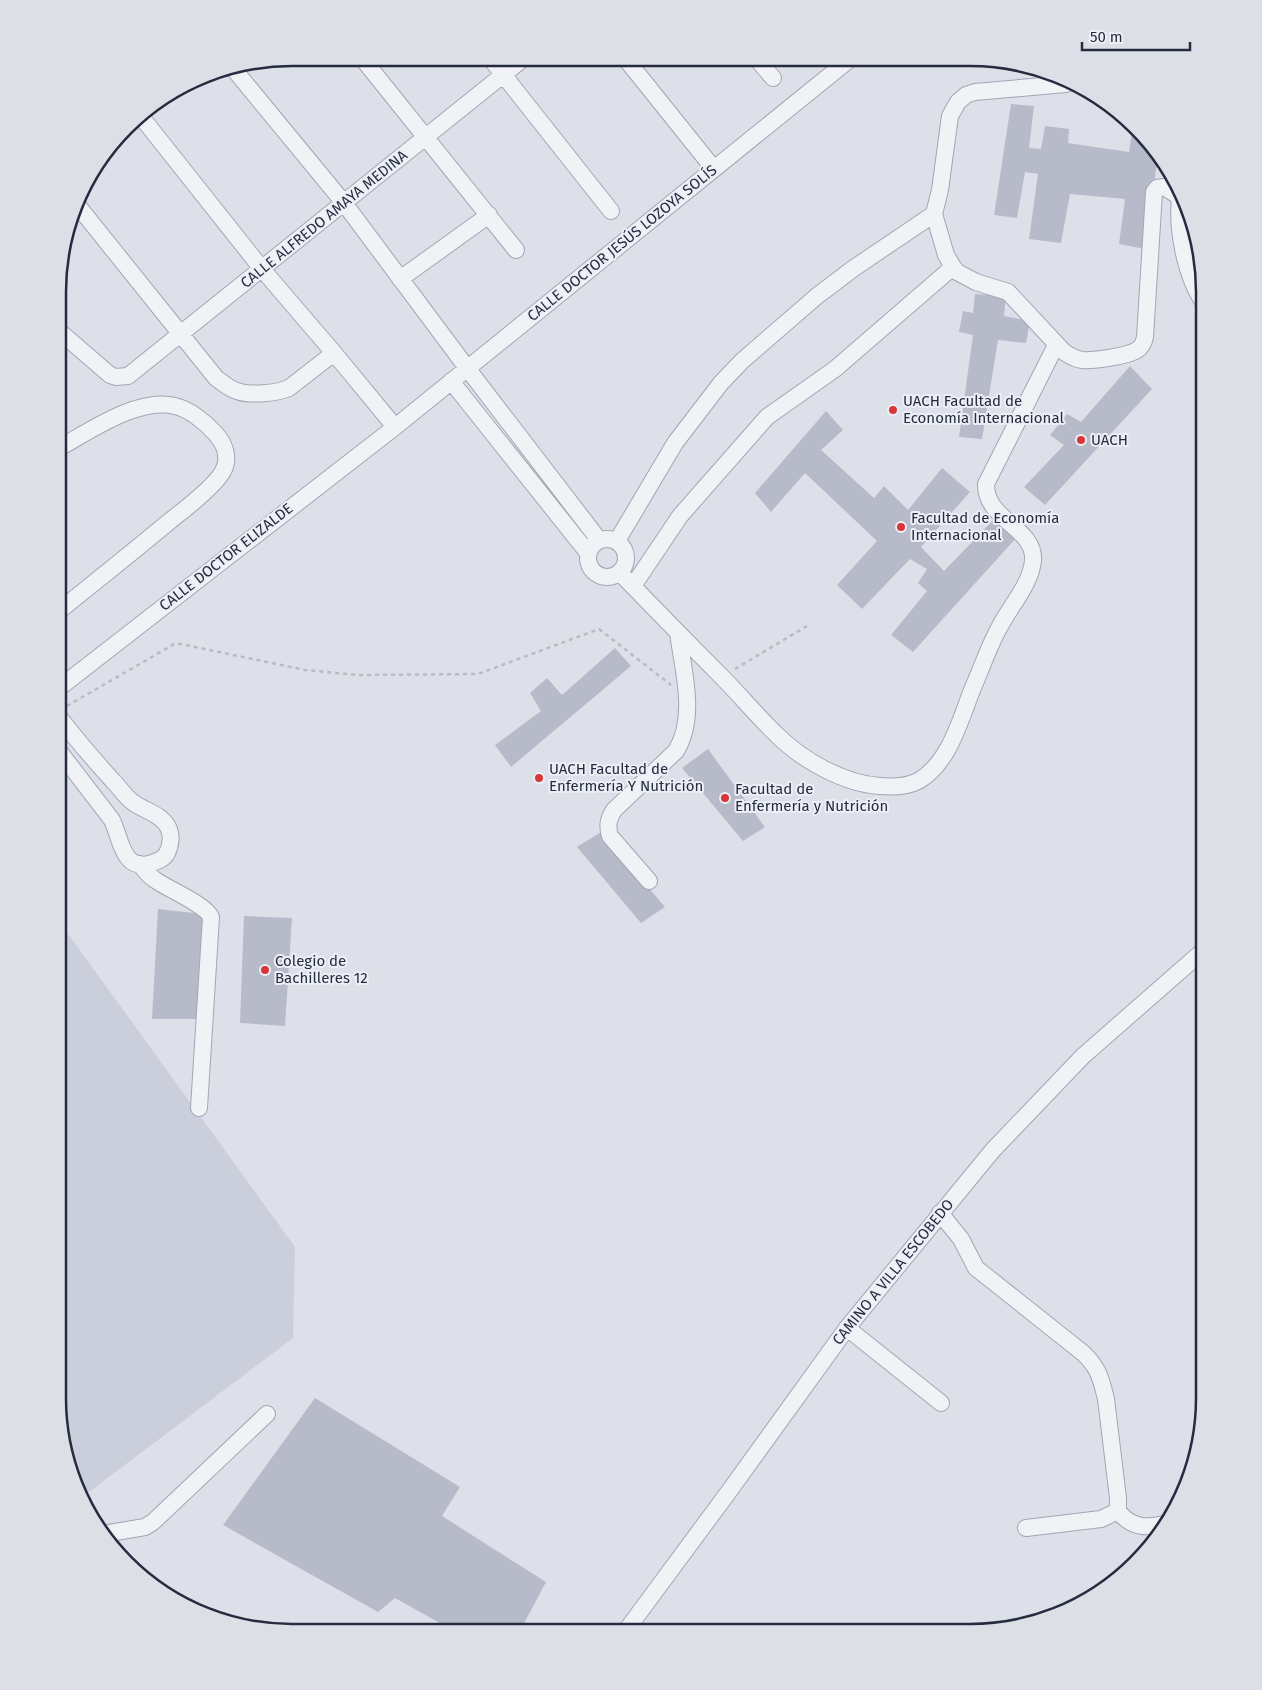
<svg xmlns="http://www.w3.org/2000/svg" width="1262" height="1690" font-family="'Fira Sans',sans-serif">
	<rect width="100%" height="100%" fill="#dde0e9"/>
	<path fill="#cbcfdb" d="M 58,920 L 295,1247 L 293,1338 L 81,1498 L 58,1398 Z"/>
	<path fill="#b7bbc9" d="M 1011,104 L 1034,106 L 1029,148 L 1041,149 L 1045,126 L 1069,129 L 1068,143 L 1129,152 L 1133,126 L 1146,138 L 1158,155 L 1145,249 L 1119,244 L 1125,199 L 1070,194 L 1061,243 L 1029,239 L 1038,174 L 1025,172 L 1017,218 L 994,215 Z
		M 975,294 L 1006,296 L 1004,316 L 1030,321 L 1026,343 L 998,340 L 982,439 L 959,437 L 973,335 L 959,332 L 963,311 L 973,313 Z
		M 1130,366 L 1152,389 L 1045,505 L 1024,487 L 1064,445 L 1050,435 L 1067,414 L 1081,422 Z
		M 826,411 L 843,430 L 821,450 L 874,498 L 884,486 L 908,510 L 942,468 L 970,492 L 921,547 L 944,571 L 996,517 L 1017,537 L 913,652 L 891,635 L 927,591 L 918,583 L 927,569 L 910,559 L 862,609 L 837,585 L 877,541 L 805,473 L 771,512 L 755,493 Z
		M 615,648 L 631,666 L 511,767 L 495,745 L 541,711 L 530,693 L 547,678 L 562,695 Z
		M 708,749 L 765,827 L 743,841 L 682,768 Z
		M 601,832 L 665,907 L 641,923 L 577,847 Z
		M 158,909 L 203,914 L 200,1019 L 152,1019 Z
		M 244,916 L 292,918 L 285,1026 L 240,1023 Z
		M 315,1398 L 460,1487 L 442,1516 L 546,1582 L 520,1631 L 454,1631 L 395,1598 L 378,1612 L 223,1525 Z"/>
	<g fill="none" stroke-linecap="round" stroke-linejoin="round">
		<g stroke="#a2a6b3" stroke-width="18">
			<path id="minor" d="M 362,58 L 516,250
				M 490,58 L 611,211
				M 625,58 L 714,169
				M 757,59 L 773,78
				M 232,67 L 344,203 L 467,368 L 599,540
				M 138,116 L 143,119 L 262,269 L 334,353 L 395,427
				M 1181,192 C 1175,224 1185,276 1204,303
				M 78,206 L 216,378 C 222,382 229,389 237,391 C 250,396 277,393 289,388 L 334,353
				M 934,214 L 946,255 L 953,267 L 957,272 L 976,282 L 1008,292 L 1064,352 C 1070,356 1075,359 1082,360 C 1094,361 1128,356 1137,350 C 1142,347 1144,342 1145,337 L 1154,192 L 1157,188 L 1164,187 L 1180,197
				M 400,279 L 489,215
				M 59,331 L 110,375 L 116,377 L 128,376 L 524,58
				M 451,381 L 588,553
				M588 558a19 19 0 1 1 38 0a19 19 0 1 1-38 0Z
				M 617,541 L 675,443 L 721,383 L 742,361 L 817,296 L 854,268 L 934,214 L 940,190 L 950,116 L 958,102 L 966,95 L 975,92 L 1066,84
				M 620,573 C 653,607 686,641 720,675 C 739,694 757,716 777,735 C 802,760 844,784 880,786 C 894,787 907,787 920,780 C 949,762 960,721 972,690 C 981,670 988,648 999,628 C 1010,606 1030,586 1033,561 C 1036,528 985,520 986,484 L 1056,345
				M 633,586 L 680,516 L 767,417 L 835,369 L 953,267
				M 59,611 C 96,581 134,551 171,520 C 184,510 216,485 223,471 C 230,458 225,444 215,433 C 205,422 189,409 175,406 C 138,397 90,431 59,448
				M 59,688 L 395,427 L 850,59
				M 59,751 L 112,820 C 121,838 122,873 152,863 C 158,861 164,859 167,853 C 171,845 172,835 168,827 C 161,814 145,811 134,803 C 126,798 120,788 113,781 C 94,760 76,739 59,717
				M 140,864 C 144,870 148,875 154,879 C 167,889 205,904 211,917 L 199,1108
				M 649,881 L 610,836 C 607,826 608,819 614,810 L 676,751 C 697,717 683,670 678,633
				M 940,1213 L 961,1239 L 976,1268 L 1083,1353 C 1099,1368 1101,1379 1106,1399 L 1118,1498 L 1118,1511 L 1101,1519 L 1026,1528
				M 847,1328 L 941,1403
				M 1118,1511 C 1131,1528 1147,1529 1168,1523
				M 103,1534 L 145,1527 L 153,1522 L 267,1414
				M 625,1632 L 730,1490 L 847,1328 L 993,1150 L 1083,1056 L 1204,950"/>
		</g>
		<path stroke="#b7bbc3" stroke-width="2.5" stroke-dasharray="4 4" stroke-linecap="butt" d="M 735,669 L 807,626
			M 67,706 L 176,643 L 305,670 L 359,675 L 478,674 L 599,629 L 671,685"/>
		<use href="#minor" stroke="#f0f2f6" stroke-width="16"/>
	</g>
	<g fill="#d93639" stroke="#edeff6" stroke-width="2">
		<circle cx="893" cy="410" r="5"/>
		<circle cx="1081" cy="440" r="5"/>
		<circle cx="901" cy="527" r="5"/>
		<circle cx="539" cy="778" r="5"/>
		<circle cx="725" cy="798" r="5"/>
		<circle cx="265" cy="970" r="5"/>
	</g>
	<g text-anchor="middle" stroke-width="4" stroke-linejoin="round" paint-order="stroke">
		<g font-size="15" fill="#252c40" stroke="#edeff6">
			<text transform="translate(324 219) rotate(-39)" y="5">CALLE ALFREDO AMAYA MEDINA</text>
			<text transform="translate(622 243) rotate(-39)" y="5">CALLE DOCTOR JESÚS LOZOYA SOLÍS</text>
			<text transform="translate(226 557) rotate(-38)" y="5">CALLE DOCTOR ELIZALDE</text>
			<text transform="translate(893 1272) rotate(-51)" y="5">CAMINO A VILLA ESCOBEDO</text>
		</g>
		<g font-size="15" fill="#252c40" stroke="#edeff6" text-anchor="start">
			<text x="903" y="406">UACH Facultad de<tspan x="903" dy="17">Economía Internacional</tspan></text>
			<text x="1091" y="445">UACH</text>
			<text x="911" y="523">Facultad de Economía<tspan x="911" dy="17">Internacional</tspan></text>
			<text x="549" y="774">UACH Facultad de<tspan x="549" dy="17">Enfermería Y Nutrición</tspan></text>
			<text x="735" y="794">Facultad de<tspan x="735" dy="17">Enfermería y Nutrición</tspan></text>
			<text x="275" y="966">Colegio de<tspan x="275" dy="17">Bachilleres 12</tspan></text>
		</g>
	</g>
	<path d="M0 0H1262V1690H0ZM292 66H970A226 226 0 0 1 1196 292V1398A226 226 0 0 1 970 1624H292A226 226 0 0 1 66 1398V292A226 226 0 0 1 292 66Z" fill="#dddfe7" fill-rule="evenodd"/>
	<path fill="none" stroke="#252c40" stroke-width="2.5" d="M292 66H970A226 226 0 0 1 1196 292V1398A226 226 0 0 1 970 1624H292A226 226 0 0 1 66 1398V292A226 226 0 0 1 292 66Z"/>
	<path d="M1082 42v8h108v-8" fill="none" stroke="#252c40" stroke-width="2.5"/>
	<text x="1090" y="42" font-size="15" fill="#252c40" stroke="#edeff6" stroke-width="4" paint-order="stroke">50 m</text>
</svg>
